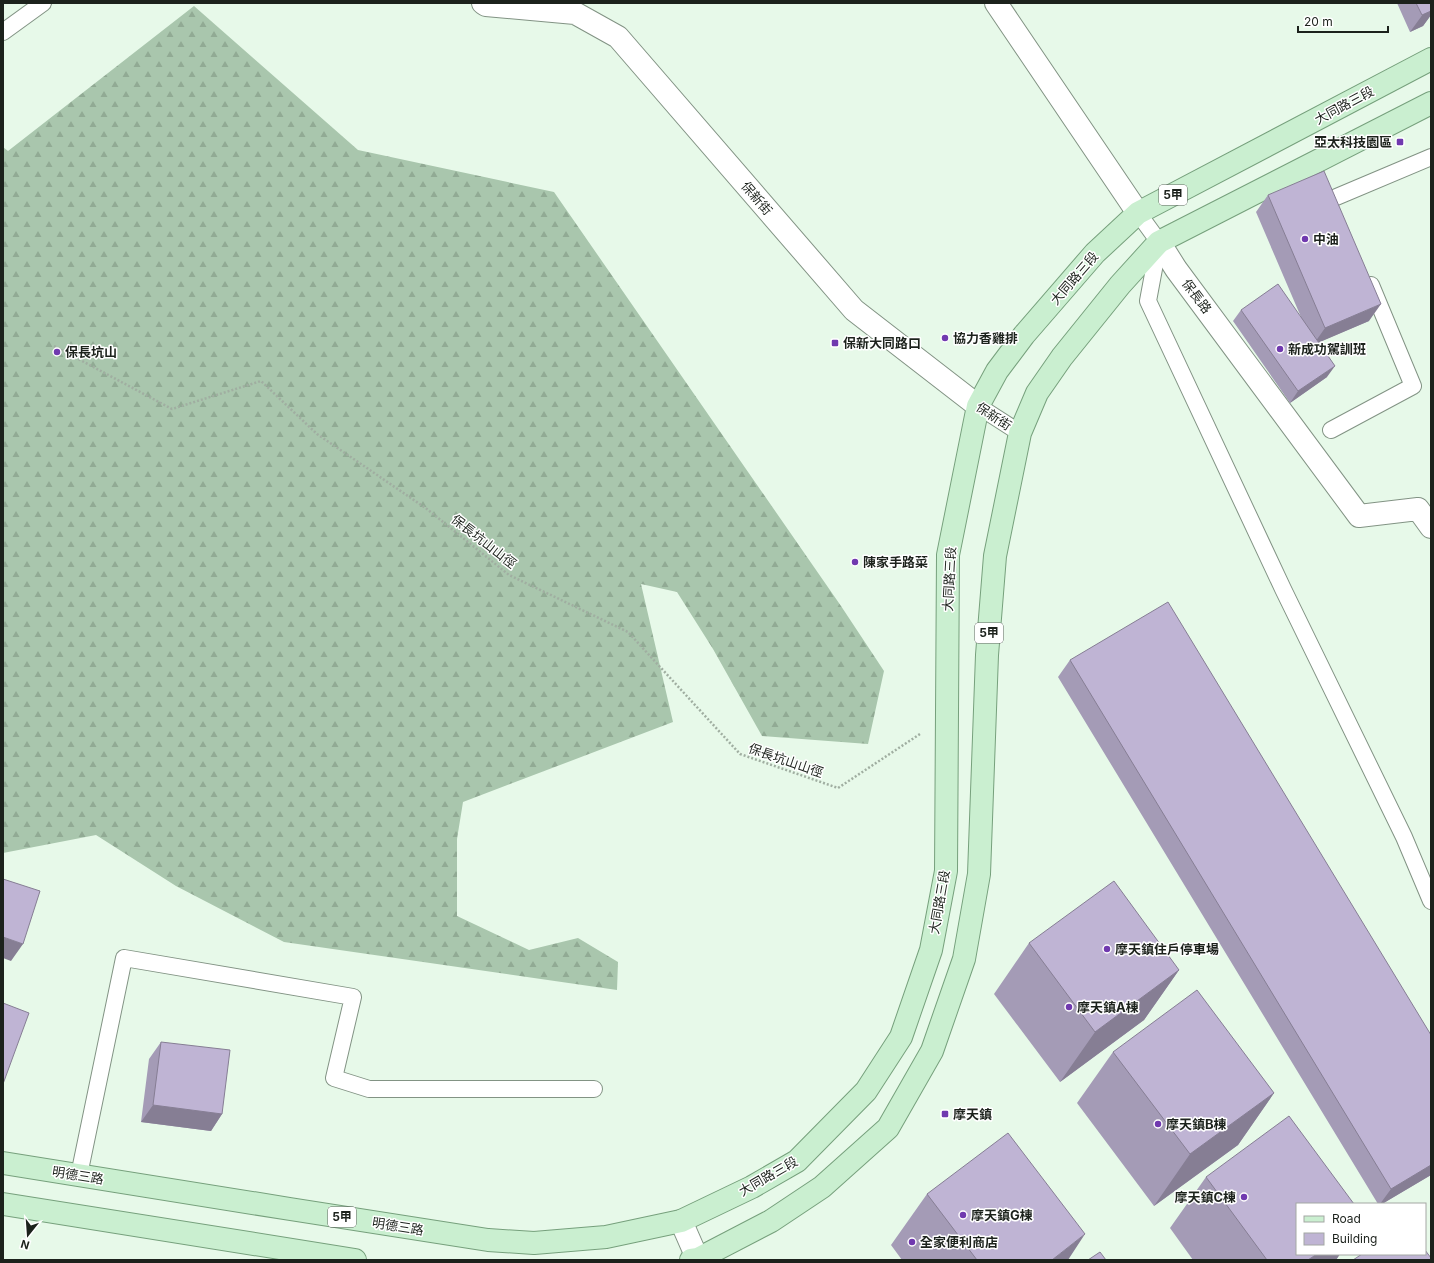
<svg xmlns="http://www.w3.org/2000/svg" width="1434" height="1263" font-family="Inter,'Noto Sans TC',sans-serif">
	<defs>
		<pattern id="forest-firs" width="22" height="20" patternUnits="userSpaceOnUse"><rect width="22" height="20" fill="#a9c6ad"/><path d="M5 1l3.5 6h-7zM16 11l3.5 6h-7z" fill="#91aa94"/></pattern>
	</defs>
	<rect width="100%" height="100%" fill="#e7f9e9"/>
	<path fill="url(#forest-firs)" d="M 194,6 L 358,150 L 554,192 L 841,606 L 884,671 L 868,744 L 762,736 L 713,649 L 677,592 L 641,584 L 673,722 L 463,802 L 457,839 L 457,916 L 529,950 L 578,938 L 618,962 L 617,990 L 284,942 L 176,886 L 96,835 L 3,853 L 3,147 L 8,151 Z"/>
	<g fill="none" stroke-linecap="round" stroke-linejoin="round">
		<g stroke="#829384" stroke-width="18">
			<path id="service" d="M 3,32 L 43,3
				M 1334,198 L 1431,157
				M 1138,213 L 1159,242 L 1148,301 L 1283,589 L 1404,837 L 1431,901
				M 978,406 L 1020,433
				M 1331,430 L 1413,386 L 1371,285
				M 79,1175 L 124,958 L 353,997 L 334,1078 L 369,1089 L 594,1089"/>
		</g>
		<g stroke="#829384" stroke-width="24">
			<path id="minor" d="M 483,3 L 486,5 L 575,13 L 618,37 L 854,310 L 978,406
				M 996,3 L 1138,213
				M 1159,242 L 1176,269 L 1359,516 L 1418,509 L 1431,527"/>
		</g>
		<g stroke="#829384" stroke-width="24">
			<path id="tertiary" d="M 681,1221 L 698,1260"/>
		</g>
		<g stroke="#76a07c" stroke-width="24">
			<path id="primary" d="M 3,1163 L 290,1209 L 488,1240 L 534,1243 L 606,1237 L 681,1221 L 752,1187 L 797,1161 L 866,1091 L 901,1037 L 931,950 L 946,871 L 948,555 L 978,406 L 997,371 L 1024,335 L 1095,253 L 1138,213 L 1431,59
				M 3,1204 L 355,1260
				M 691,1260 L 698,1259 L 771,1221 L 822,1187 L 888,1128 L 932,1051 L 964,959 L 979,874 L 987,655 L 995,556 L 1020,433 L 1037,393 L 1062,357 L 1120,285 L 1159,242 L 1431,103"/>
		</g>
		<path stroke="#a0aea1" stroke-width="2.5" stroke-dasharray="2 2" stroke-linecap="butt" d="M 54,346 L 172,409 L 261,381 L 317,434 L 427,509 L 509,575 L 628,632 L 740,754 L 838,788 L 920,734"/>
		<use href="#service" stroke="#fff" stroke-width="16"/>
		<use href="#minor" stroke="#fff" stroke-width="22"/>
		<use href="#tertiary" stroke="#fff" stroke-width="22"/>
		<use href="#primary" stroke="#caefd0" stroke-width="22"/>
	</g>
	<path fill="#a49bb6" d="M 1397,3 L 1431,3 L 1431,15 L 1423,26 L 1410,32 Z
		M 1268,195 L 1369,321 L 1319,342 L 1327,377 L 1290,403 L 1233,321 L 1241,310 L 1301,317 L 1256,212 Z
		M 1070,660 L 1431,1035 L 1431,1175 L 1382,1204 L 1378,1204 L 1058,677 Z
		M 1029,943 L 1179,970 L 1144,1020 L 1060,1082 L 994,994 Z
		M 161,1042 L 222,1114 L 211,1131 L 141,1122 L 149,1059 Z
		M 1113,1052 L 1274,1093 L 1238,1145 L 1154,1206 L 1077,1103 Z
		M 1206,1177 L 1297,1254 L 1340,1254 L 1336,1260 L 1193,1260 L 1170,1228 Z
		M 927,1194 L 1068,1260 L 902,1260 L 891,1245 Z"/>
	<path fill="#867e94" d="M 1431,3 L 1431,15 L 1423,26 L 1410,32 Z
		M 1381,304 L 1369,321 L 1313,345 L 1325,328 Z
		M 1335,366 L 1327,377 L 1290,403 L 1298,391 Z
		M 3,937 L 23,944 L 11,961 L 3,958 Z
		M 1179,970 L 1144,1020 L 1060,1082 L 1095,1032 Z
		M 1274,1093 L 1238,1145 L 1154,1206 L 1190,1154 Z
		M 153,1105 L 222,1114 L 211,1131 L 141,1122 Z
		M 1431,1165 L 1431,1175 L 1382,1204 L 1380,1204 L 1391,1189 Z
		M 1085,1234 L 1068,1260 L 1052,1260 Z
		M 1317,1254 L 1340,1254 L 1336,1260 L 1308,1260 Z"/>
	<path fill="#bfb4d4" stroke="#867e94" d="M 1416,3 L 1431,3 L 1431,11 L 1422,15 Z
		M 1324,171 L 1381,304 L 1325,328 L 1268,195 Z
		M 1278,284 L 1335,366 L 1298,391 L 1241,310 Z
		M 1168,602 L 1431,1035 L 1431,1165 L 1391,1189 L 1070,660 Z
		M 3,879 L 40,891 L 23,944 L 3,937 Z
		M 1114,881 L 1179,970 L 1095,1032 L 1029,943 Z
		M 1197,990 L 1274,1093 L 1190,1154 L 1113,1052 Z
		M 3,1003 L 29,1013 L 3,1084 Z
		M 161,1042 L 230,1050 L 222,1114 L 153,1105 Z
		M 1289,1116 L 1354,1204 L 1297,1204 L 1297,1254 L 1317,1254 L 1308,1260 L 1267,1260 L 1206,1177 Z
		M 1008,1133 L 1085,1234 L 1052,1260 L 977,1260 L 927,1194 Z
		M 1425,1250 L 1431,1258 L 1431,1260 L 1353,1260 L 1362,1254 L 1425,1254 Z
		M 1100,1252 L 1106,1260 L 1088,1260 Z"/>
	<g fill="#7039af" stroke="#fff" stroke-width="1.5">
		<rect x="1396" y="138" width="8" height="8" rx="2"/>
		<circle cx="1305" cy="239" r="4"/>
		<circle cx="945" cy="338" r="4"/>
		<rect x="831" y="339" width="8" height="8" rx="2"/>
		<circle cx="1280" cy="349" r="4"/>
		<circle cx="57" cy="352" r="4"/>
		<circle cx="855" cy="562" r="4"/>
		<circle cx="1107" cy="949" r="4"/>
		<circle cx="1069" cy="1007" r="4"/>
		<rect x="941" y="1110" width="8" height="8" rx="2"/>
		<circle cx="1158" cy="1124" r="4"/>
		<circle cx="1244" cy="1197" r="4"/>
		<circle cx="963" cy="1215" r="4"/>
		<circle cx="912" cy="1242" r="4"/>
	</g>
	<g text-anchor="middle" stroke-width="3" stroke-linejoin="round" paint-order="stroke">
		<g fill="#fff" stroke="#606460" stroke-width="1">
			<rect x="1159" y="185" width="28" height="20" rx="3"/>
			<rect x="975" y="623" width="28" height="20" rx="3"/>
			<rect x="328" y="1207" width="28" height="20" rx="3"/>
		</g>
		<g font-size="12" font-weight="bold" fill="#1c221c">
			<text x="1173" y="199">5甲</text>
			<text x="989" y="637">5甲</text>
			<text x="342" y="1221">5甲</text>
		</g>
		<g font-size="13" fill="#1c221c" stroke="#fff">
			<text transform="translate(1344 105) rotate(-28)" y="5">大同路三段</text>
			<text transform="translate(757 198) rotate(49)" y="5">保新街</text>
			<text transform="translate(1074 278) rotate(-49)" y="5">大同路三段</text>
			<text transform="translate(1197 296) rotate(53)" y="5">保長路</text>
			<text transform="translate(994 416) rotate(33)" y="5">保新街</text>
			<text transform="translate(484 541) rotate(38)" y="5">保長坑山山徑</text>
			<text transform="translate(949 579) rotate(-87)" y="5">大同路三段</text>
			<text transform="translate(786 760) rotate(19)" y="5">保長坑山山徑</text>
			<text transform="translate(939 902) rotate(-80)" y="5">大同路三段</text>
			<text transform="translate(78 1175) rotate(9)" y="5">明德三路</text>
			<text transform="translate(768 1176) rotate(-30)" y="5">大同路三段</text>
			<text transform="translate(398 1226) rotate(9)" y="5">明德三路</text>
		</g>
		<g font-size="13" font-weight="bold" fill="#1c221c" stroke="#fff" text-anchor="start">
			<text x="1392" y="147" text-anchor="end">亞太科技園區</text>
			<text x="1313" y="244">中油</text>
			<text x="953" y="343">協力香雞排</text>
			<text x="843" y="348">保新大同路口</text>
			<text x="1288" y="354">新成功駕訓班</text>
			<text x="65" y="357">保長坑山</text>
			<text x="863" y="567">陳家手路菜</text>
			<text x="1115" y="954">摩天鎮住戶停車場</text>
			<text x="1077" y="1012">摩天鎮A棟</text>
			<text x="953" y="1119">摩天鎮</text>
			<text x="1166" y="1129">摩天鎮B棟</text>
			<text x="1236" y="1202" text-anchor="end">摩天鎮C棟</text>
			<text x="971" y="1220">摩天鎮G棟</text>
			<text x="920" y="1247">全家便利商店</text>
		</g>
	</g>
	<rect width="1434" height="1263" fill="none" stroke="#1c221c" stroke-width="8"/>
	<rect x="1296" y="1203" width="130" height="52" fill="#ffffff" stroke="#a4a7a4"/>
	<rect x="1304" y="1216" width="20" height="6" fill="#caefd0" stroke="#a4a7a4"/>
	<text x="1332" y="1223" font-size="12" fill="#1c221c">Road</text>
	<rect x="1304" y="1233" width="20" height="12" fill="#bfb4d4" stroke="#a4a7a4"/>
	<text x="1332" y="1243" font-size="12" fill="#1c221c">Building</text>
	<g transform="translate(28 1235) rotate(197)" stroke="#ffffff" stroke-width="3" paint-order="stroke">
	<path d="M0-3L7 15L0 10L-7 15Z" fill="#1c221c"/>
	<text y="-6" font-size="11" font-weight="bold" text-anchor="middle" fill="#1c221c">N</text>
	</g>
	<path d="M1298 26v6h90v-6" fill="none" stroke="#1c221c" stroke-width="2"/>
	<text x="1304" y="26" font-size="12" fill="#1c221c" stroke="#ffffff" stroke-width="3" paint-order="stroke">20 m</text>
</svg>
